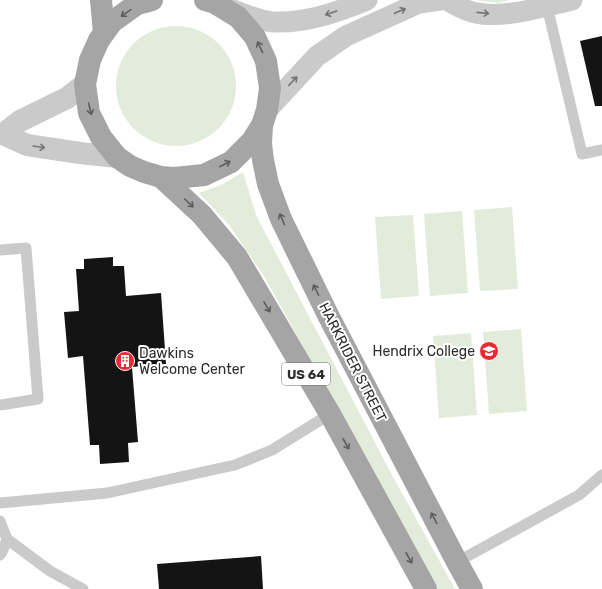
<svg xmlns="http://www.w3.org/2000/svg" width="602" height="589" font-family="Rubik,sans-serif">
	<rect width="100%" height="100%" fill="#fff"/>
	<path fill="#e3ecda" d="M 476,0 L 509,0 L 497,3 Z
		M116 86a60 60 0 1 1 120 0a60 60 0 1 1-120 0Z
		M 243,172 L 256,215 L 392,475 L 455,589 L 437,589 L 264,276 L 229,225 L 199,193 L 223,184 Z
		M 512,207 L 518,289 L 480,291 L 474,210 Z
		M 462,211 L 468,293 L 430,296 L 424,214 Z
		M 413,215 L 419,296 L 381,299 L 375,217 Z
		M 521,329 L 527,411 L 489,414 L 483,332 Z
		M 471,333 L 477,415 L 439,418 L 433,336 Z"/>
	<path fill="#141414" d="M 602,36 L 602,106 L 595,106 L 580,41 Z
		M 113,257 L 113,266 L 124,266 L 126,296 L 161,293 L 166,364 L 132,367 L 138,442 L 128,443 L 129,462 L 100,464 L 99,445 L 90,445 L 83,356 L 68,358 L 64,312 L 79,311 L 76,269 L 84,269 L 84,259 Z
		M 261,556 L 263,589 L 159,589 L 157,564 Z"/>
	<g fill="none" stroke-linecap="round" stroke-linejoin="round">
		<path stroke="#cacaca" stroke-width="11" d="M 547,6 L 582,154 L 602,150
			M 0,250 L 26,248 L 38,399 L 0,405
			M 0,503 L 107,493 L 235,465 L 272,450 L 330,414
			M 0,521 L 7,539 L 50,571 L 83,589
			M 0,555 L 3,550 L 7,539
			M 457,562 L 579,495 L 602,475"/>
		<path stroke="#cacaca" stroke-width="21" d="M 447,0 C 455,5 462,9 472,12 C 502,20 542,7 572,0
			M 226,7 C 238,12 263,22 275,22 C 307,23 338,12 367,0
			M 267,110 L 317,56 L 346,36 L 419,3 L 440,0"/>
		<path stroke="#cacaca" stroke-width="22" d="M 0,134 L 3,134 L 27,145 L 80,153 L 117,157
			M 3,134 L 20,121 L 67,98 L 85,84"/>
		<path stroke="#a5a5a5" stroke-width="22" d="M 101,0 L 104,33
			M 152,0 L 137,4 L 112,22 L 99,40 L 90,60 L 85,84 L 89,113 L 101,137 L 117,157 L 130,166 L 144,172 L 161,177 L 174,178 L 204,175 L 231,162 L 252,141 L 262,125 L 267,110 L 270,88 L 266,61 L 255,37 L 238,17 L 215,3 L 205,0
			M 262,125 L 261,144 L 263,160 L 268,184 L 281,219 L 329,317 L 457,562 L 472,589
			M 161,177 L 202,215 L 237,257 L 330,414 L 426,589"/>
	</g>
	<defs><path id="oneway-shaft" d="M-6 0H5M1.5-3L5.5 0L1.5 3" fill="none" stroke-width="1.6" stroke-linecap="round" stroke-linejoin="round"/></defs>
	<g stroke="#747474">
		<use href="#oneway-shaft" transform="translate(400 11) rotate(-23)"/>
		<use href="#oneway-shaft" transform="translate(331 13) rotate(161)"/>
		<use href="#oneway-shaft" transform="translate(483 13) rotate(6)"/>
		<use href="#oneway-shaft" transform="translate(293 81) rotate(-46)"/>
		<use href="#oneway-shaft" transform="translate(39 147) rotate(9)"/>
	</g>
	<g stroke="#5d5d5d">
		<use href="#oneway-shaft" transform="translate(126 13) rotate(145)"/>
		<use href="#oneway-shaft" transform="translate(260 47) rotate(-115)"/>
		<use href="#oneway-shaft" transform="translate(90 109) rotate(77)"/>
		<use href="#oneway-shaft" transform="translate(225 164) rotate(-27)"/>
		<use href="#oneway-shaft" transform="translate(189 203) rotate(42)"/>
		<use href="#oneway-shaft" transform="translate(282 219) rotate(-114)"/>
		<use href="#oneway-shaft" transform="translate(316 290) rotate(-116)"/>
		<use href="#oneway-shaft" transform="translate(267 307) rotate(60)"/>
		<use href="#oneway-shaft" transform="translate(346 444) rotate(61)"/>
		<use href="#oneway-shaft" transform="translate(434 518) rotate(-118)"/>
		<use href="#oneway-shaft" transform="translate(409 558) rotate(61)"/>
	</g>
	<defs>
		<g id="university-disc" transform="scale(1)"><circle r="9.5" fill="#ec2834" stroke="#fff"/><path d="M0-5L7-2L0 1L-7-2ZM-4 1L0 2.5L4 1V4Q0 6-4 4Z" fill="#fff"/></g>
		<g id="building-disc" transform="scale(1)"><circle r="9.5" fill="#ec2834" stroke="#fff"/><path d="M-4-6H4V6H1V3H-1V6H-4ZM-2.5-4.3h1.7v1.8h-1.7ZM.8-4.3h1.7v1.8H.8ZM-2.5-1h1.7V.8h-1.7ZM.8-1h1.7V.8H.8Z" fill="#fff"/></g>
	</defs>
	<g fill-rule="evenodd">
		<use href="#university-disc" x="489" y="351"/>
		<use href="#building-disc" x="125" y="361"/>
	</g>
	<g text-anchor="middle" stroke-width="4" stroke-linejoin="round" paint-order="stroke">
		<rect fill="#fff" stroke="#6c6c6c" stroke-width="1" x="282" y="363" width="48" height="22" rx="3"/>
		<g font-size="13" font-weight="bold" fill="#2d2d2d">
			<text x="306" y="379">US 64</text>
		</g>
		<g font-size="14" fill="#2d2d2d" stroke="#fff" text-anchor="end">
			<text x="475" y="356">Hendrix College</text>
			<text x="139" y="358" text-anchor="start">Dawkins<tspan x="139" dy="16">Welcome Center</tspan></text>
		</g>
		<g font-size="14" fill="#2d2d2d" stroke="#fff">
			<text transform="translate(353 362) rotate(63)" y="5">HARKRIDER STREET</text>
		</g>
	</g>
</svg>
